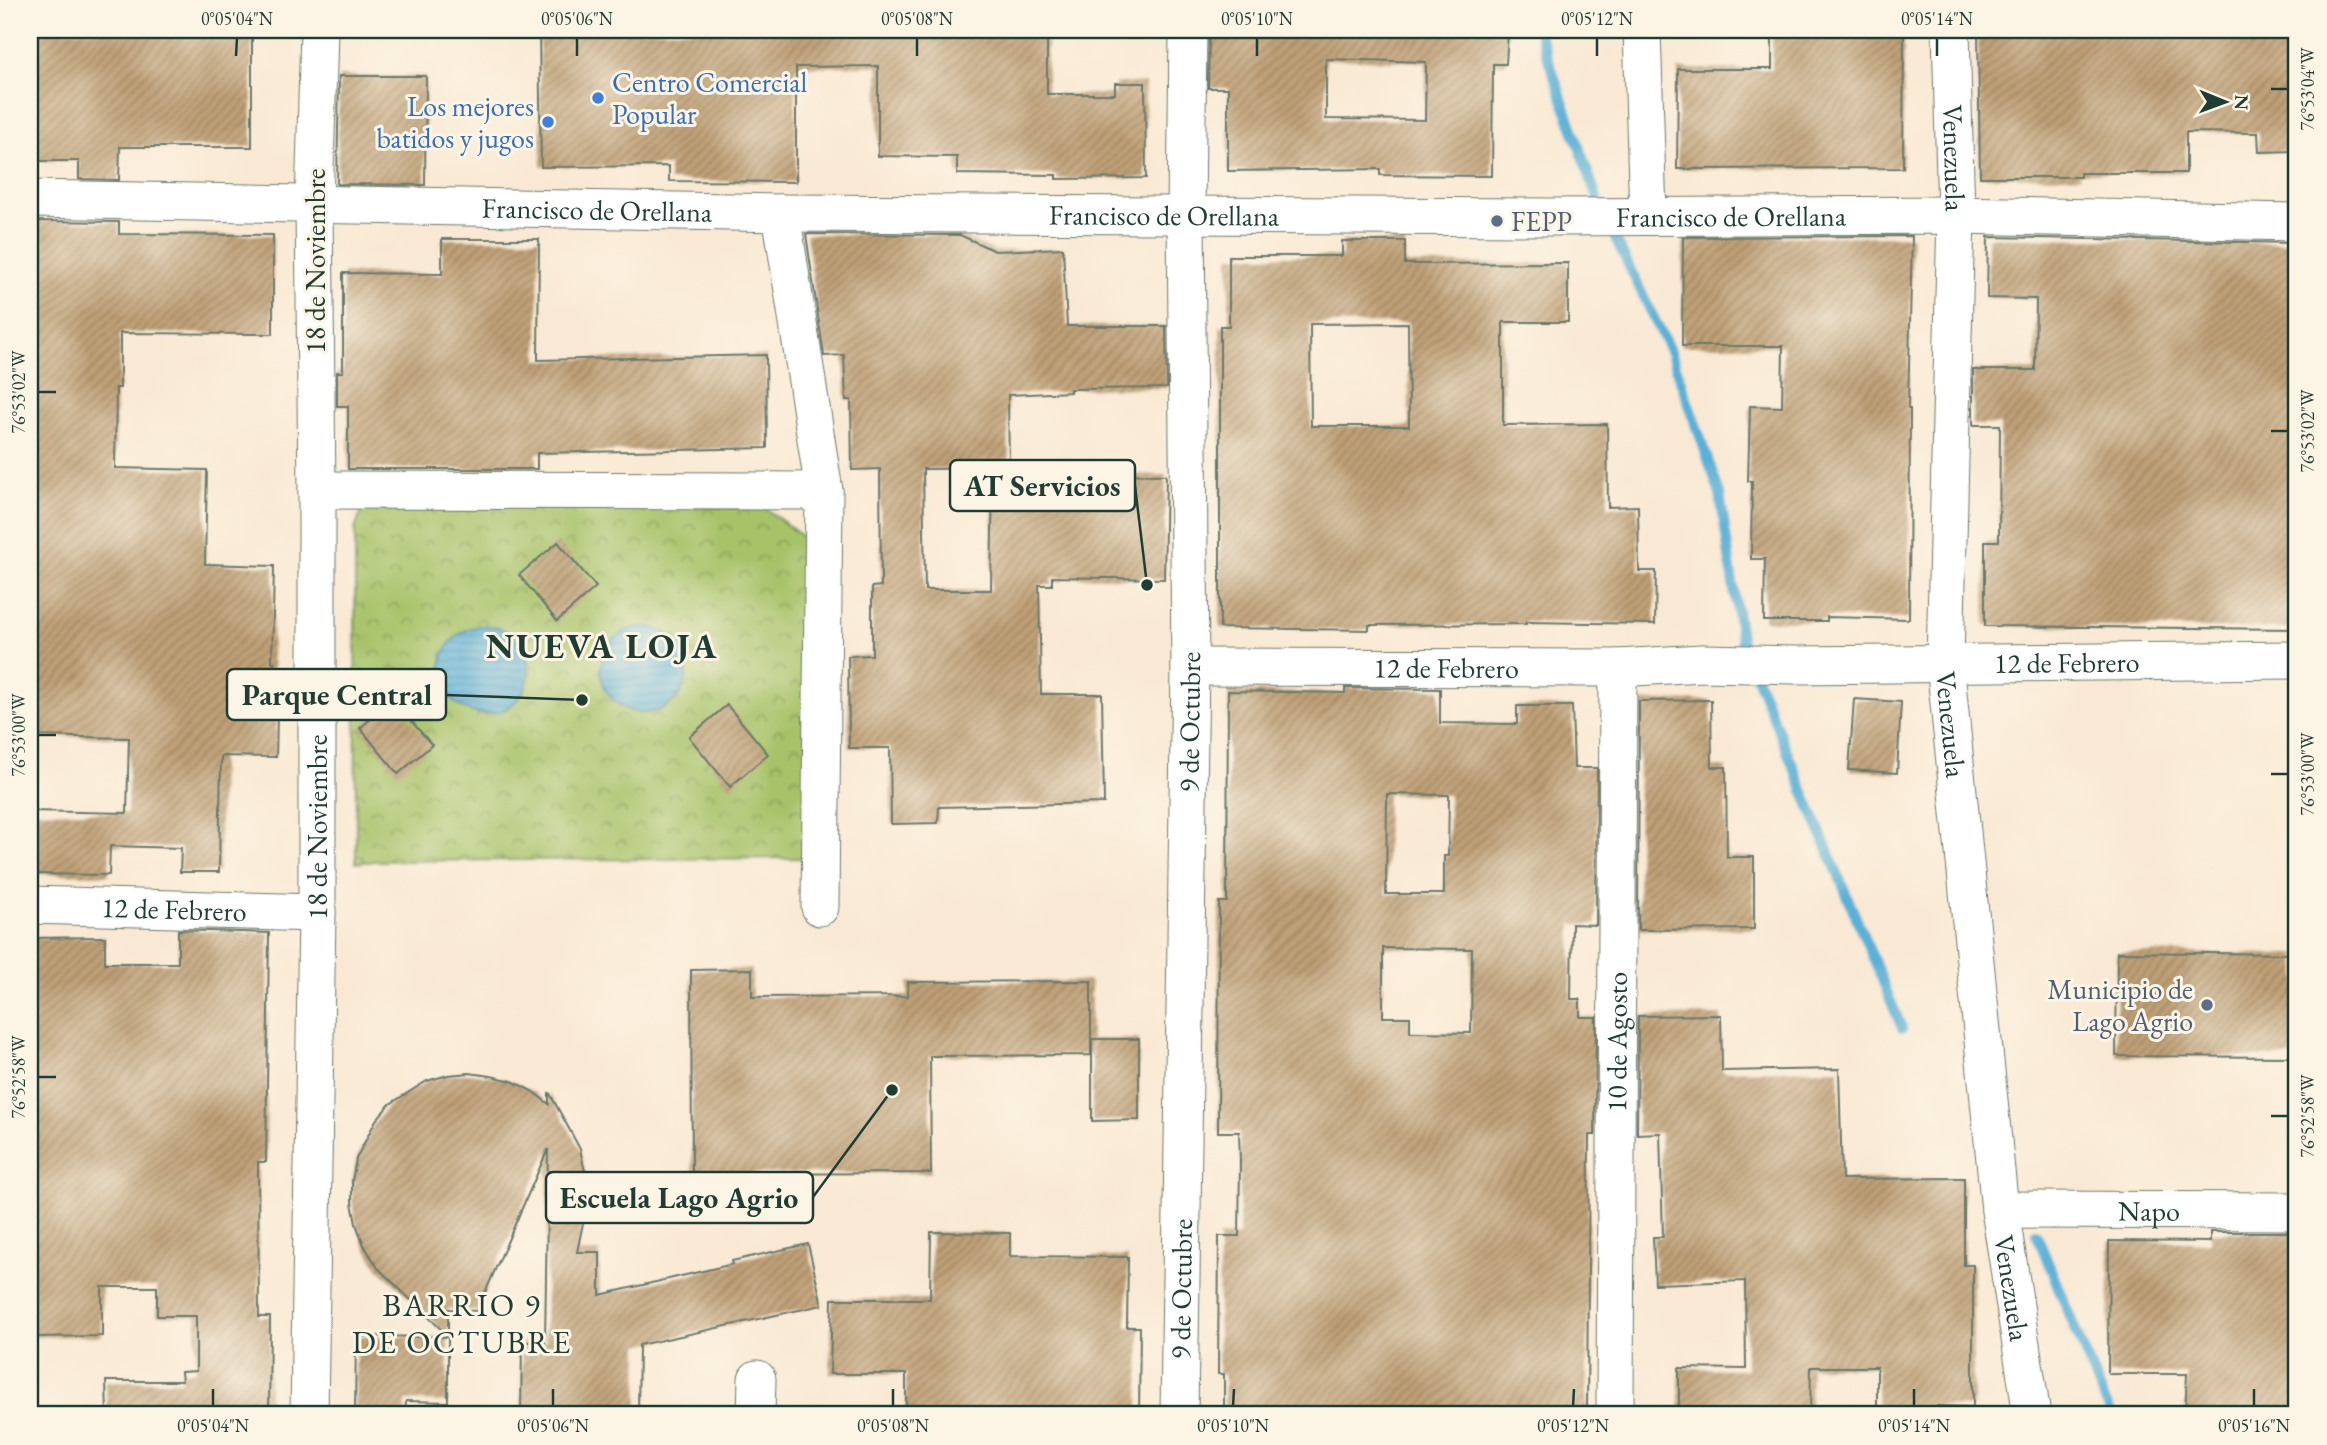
<svg xmlns="http://www.w3.org/2000/svg" width="2327" height="1445" font-family="'EB Garamond',serif">
	<defs>
		<pattern id="park-crowns" width="20" height="18" patternUnits="userSpaceOnUse" patternTransform="scale(1.75)"><rect width="20" height="18" fill="#a7c269"/><path d="M2 6a3 3 0 1 1 6 0M12 15a3 3 0 1 1 6 0" fill="none" stroke="#879f57"/></pattern>
		<pattern id="water-rules" width="6" height="5" patternUnits="userSpaceOnUse" patternTransform="scale(1.75)"><rect width="6" height="5" fill="#5ab0d7"/><path d="M0 2.5h6" fill="none" stroke="#4a90af"/></pattern>
		<pattern id="building-hatch" width="6" height="6" patternUnits="userSpaceOnUse" patternTransform="scale(1.75)"><rect width="6" height="6" fill="#bfa077"/><path d="M-1 1l2-2M0 6l6-6M5 7l2-2" fill="none" stroke="#9b8462"/></pattern>
	</defs>
	<rect width="100%" height="100%" fill="#fcf5e5"/>
	<filter id="ink" filterUnits="userSpaceOnUse"><feTurbulence type="fractalNoise" baseFrequency=".0143" numOctaves="2"/><feDisplacementMap in="SourceGraphic" scale="14" xChannelSelector="R" yChannelSelector="G"/><feConvolveMatrix kernelMatrix="1 2 1 2 8 2 1 2 1" color-interpolation-filters="sRGB"/></filter>
	<filter id="wash" filterUnits="userSpaceOnUse"><feTurbulence type="fractalNoise" baseFrequency=".00686" numOctaves="4" result="noise"/><feDisplacementMap in="SourceGraphic" scale="28" xChannelSelector="R" yChannelSelector="G"/><feGaussianBlur stdDeviation="1.57" result="paint"/><feColorMatrix in="noise" values="0 0 0 0 0 0 0 0 0 0 0 0 0 0 0 0 0 1.4 0 .05"/><feComposite in="paint" operator="in"/></filter>
	<g filter="url(#wash)">
		<rect width="100%" height="100%" fill="#f9e9d4"/>
		<path fill="url(#park-crowns)" stroke="#63804e" stroke-width="2" d="M 364,503 L 765,508 L 809,542 L 807,858 L 376,861 L 356,863 L 355,530 Z"/>
		<path fill="url(#water-rules)" stroke="#3c7686" stroke-width="2" d="M441 670a44 44 0 1 1 88 0a44 44 0 1 1-88 0Z
			M601 670a43 43 0 1 1 86 0a43 43 0 1 1-86 0Z"/>
		<g fill="none" stroke-linecap="round" stroke-linejoin="round">
			<path stroke="#5ab0d7" stroke-width="10" d="M 1538,30 L 1601,209 L 1671,353 L 1720,494 L 1742,646 L 1747,657
				M 1754,672 L 1902,1028
				M 2036,1233 L 2104,1399 L 2113,1415"/>
		</g>
		<g id="blocks">
			<path fill="url(#building-hatch)" fill-rule="evenodd" d="M 30,30 L 252,30 L 252,147 L 120,147 L 119,180 L 79,179 L 79,161 L 30,161 Z
				M 539,30 L 1047,30 L 1047,94 L 1115,94 L 1115,83 L 1145,83 L 1146,178 L 1056,179 L 1056,175 L 957,174 L 957,157 L 878,156 L 878,66 L 796,67 L 796,182 L 669,181 L 669,166 L 541,167 Z
				M 1209,30 L 1508,30 L 1506,64 L 1493,64 L 1492,176 L 1380,175 L 1380,169 L 1228,171 L 1228,88 L 1208,88 ZM 1326,59 L 1426,62 L 1425,120 L 1326,119 Z
				M 1772,30 L 1904,30 L 1903,168 L 1677,169 L 1678,69 L 1772,69 Z
				M 1978,30 L 2297,30 L 2297,151 L 2259,152 L 2258,133 L 2186,132 L 2186,173 L 2080,173 L 2080,177 L 1980,177 Z
				M 339,76 L 426,76 L 425,185 L 337,184 Z
				M 30,221 L 119,222 L 119,234 L 273,235 L 273,334 L 120,333 L 120,388 L 116,388 L 115,468 L 207,470 L 205,564 L 274,566 L 272,662 L 274,662 L 273,714 L 277,714 L 276,757 L 221,756 L 219,872 L 180,872 L 181,848 L 110,846 L 109,875 L 30,874 L 30,811 L 127,813 L 129,738 L 30,736 Z
				M 806,234 L 960,235 L 995,251 L 1063,248 L 1067,326 L 1166,326 L 1167,388 L 1070,389 L 1070,392 L 1008,395 L 1009,468 L 923,469 L 925,590 L 991,590 L 993,472 L 1166,475 L 1164,579 L 1052,577 L 1052,585 L 1039,585 L 1041,694 L 1102,694 L 1104,803 L 939,807 L 938,823 L 891,824 L 890,748 L 849,748 L 848,656 L 872,655 L 872,587 L 881,586 L 880,469 L 852,470 L 851,400 L 846,400 L 844,355 L 824,356 Z
				M 1912,236 L 1908,409 L 1910,409 L 1909,619 L 1827,617 L 1827,621 L 1764,621 L 1765,559 L 1751,559 L 1752,481 L 1748,481 L 1750,406 L 1782,407 L 1783,346 L 1682,346 L 1683,237 Z
				M 1988,237 L 2297,243 L 2297,629 L 1985,626 L 1985,541 L 1999,541 L 2000,425 L 1973,425 L 1973,370 L 2035,370 L 2036,299 L 1987,298 Z
				M 442,239 L 539,239 L 538,360 L 766,355 L 767,448 L 537,453 L 537,469 L 348,469 L 348,406 L 337,406 L 337,372 L 343,372 L 343,273 L 442,274 Z
				M 1342,241 L 1405,241 L 1405,264 L 1568,263 L 1568,322 L 1503,322 L 1503,425 L 1607,424 L 1608,507 L 1638,506 L 1639,571 L 1656,571 L 1655,624 L 1526,622 L 1526,624 L 1369,625 L 1369,630 L 1220,628 L 1220,326 L 1229,326 L 1229,256 L 1342,256 ZM 1408,323 L 1409,426 L 1311,426 L 1310,324 Z
				M 558,542 L 596,587 L 557,621 L 519,575 Z
				M 1345,688 L 1440,689 L 1440,723 L 1517,724 L 1517,706 L 1572,706 L 1574,768 L 1597,768 L 1596,925 L 1572,924 L 1571,999 L 1580,999 L 1580,1017 L 1596,1017 L 1595,1135 L 1589,1135 L 1587,1415 L 1224,1415 L 1224,1374 L 1218,1374 L 1219,1236 L 1239,1236 L 1240,1161 L 1239,1132 L 1218,1132 L 1219,902 L 1227,902 L 1228,691 L 1345,693 ZM 1387,794 L 1449,795 L 1448,856 L 1444,856 L 1444,894 L 1386,894 ZM 1383,948 L 1472,949 L 1471,1033 L 1410,1032 L 1410,1017 L 1383,1017 Z
				M 1854,699 L 1901,702 L 1897,773 L 1849,770 Z
				M 393,700 L 432,745 L 398,774 L 360,728 Z
				M 1711,700 L 1712,767 L 1726,767 L 1727,857 L 1754,857 L 1754,929 L 1638,930 L 1639,701 Z
				M 727,705 L 768,754 L 730,787 L 689,737 Z
				M 178,930 L 269,933 L 266,1162 L 258,1162 L 259,1317 L 270,1317 L 269,1415 L 107,1415 L 106,1381 L 182,1381 L 181,1372 L 196,1371 L 196,1316 L 157,1316 L 157,1287 L 102,1287 L 102,1336 L 30,1337 L 30,938 L 105,937 L 105,963 L 178,963 Z
				M 2117,952 L 2297,954 L 2297,1057 L 2116,1056 Z
				M 752,969 L 752,997 L 908,996 L 908,982 L 1091,981 L 1091,1055 L 930,1056 L 931,1173 L 692,1174 L 691,970 Z
				M 1721,1015 L 1722,1071 L 1839,1069 L 1842,1179 L 1964,1178 L 1964,1265 L 1973,1265 L 1973,1407 L 1937,1406 L 1937,1415 L 1877,1415 L 1877,1367 L 1811,1367 L 1810,1415 L 1679,1415 L 1679,1368 L 1746,1369 L 1745,1281 L 1655,1284 L 1653,1237 L 1663,1237 L 1660,1133 L 1637,1134 L 1638,1016 Z
				M 1092,1039 L 1139,1039 L 1139,1120 L 1092,1121 Z
				M 469,1073 L 491,1076 L 512,1081 L 532,1091 L 549,1104 L 549,1092 L 580,1149 L 586,1176 L 587,1204 L 577,1252 L 600,1252 L 600,1295 L 733,1264 L 732,1261 L 808,1244 L 822,1305 L 639,1345 L 638,1415 L 521,1415 L 522,1342 L 545,1342 L 548,1149 L 477,1311 L 448,1309 L 448,1336 L 378,1268 L 364,1245 L 356,1224 L 352,1203 L 352,1181 L 356,1159 L 376,1120 L 390,1104 L 427,1081 L 448,1075 Z
				M 931,1232 L 1010,1233 L 1010,1256 L 1128,1257 L 1127,1327 L 1140,1327 L 1139,1415 L 906,1413 L 906,1374 L 830,1374 L 832,1299 L 930,1299 Z
				M 2210,1232 L 2297,1232 L 2297,1415 L 2185,1415 L 2187,1374 L 2108,1374 L 2109,1241 L 2210,1242 Z
				M 356,1336 L 448,1337 L 448,1402 L 406,1401 L 405,1415 L 355,1415 Z"/>
		</g>
	</g>
	<g filter="url(#ink)">
		<use href="#blocks" fill-opacity="0" stroke="#6b796c" stroke-width="2"/>
		<g fill="none" stroke-linecap="round" stroke-linejoin="round">
			<g stroke="#6b796c" stroke-width="39">
				<g id="street">
					<path d="M 1642,30 L 1648,215"/>
					<path id="s1" d="M 1951,30 L 1956,215 L 1945,663 L 2000,1210 L 2032,1415"/>
					<path id="s2" d="M 30,199 L 781,213 L 1552,217 L 1956,215 L 2297,222"/>
					<path d="M 781,213 L 824,491 L 820,907"/>
					<path d="M 317,490 L 824,491"/>
					<path id="s3" d="M 1190,667 L 1618,668 L 1702,663 L 1795,665 L 2297,660"/>
					<path id="s4" d="M 30,905 L 317,913"/>
					<path id="s5" d="M 2000,1210 L 2297,1211"/>
					<path id="s6" d="M 309,1415 L 317,913 L 317,490 L 314,205 L 319,30"/>
					<path d="M 756,1415 L 757,1379"/>
					<path id="s7" d="M 1179,1415 L 1190,667 L 1186,215 L 1188,30"/>
					<path id="s8" d="M 1615,1415 L 1618,668"/>
				</g>
			</g>
			<use href="#street" stroke="#fff" stroke-width="37"/>
		</g>
	</g>
	<path fill="none" stroke="#1f3d34" stroke-width="2.5" d="M 236,56 L 237,38M 577,56 L 577,38M 917,56 L 917,38M 1257,56 L 1257,38M 1597,56 L 1597,38M 1937,56 L 1937,38M 2271,89 L 2288,89M 38,392 L 56,392M 2271,431 L 2288,431M 38,735 L 56,735M 2271,774 L 2288,774M 38,1077 L 56,1077M 2271,1116 L 2288,1116M 213,1406 L 213,1389M 553,1406 L 553,1389M 893,1406 L 893,1389M 1233,1406 L 1234,1389M 1573,1406 L 1574,1389M 1914,1406 L 1914,1389M 2254,1406 L 2254,1389"/>
	<g fill="#3f7fe0" stroke="#fcf5e5" stroke-width="2.5">
		<circle cx="598" cy="98" r="7"/>
		<circle cx="548" cy="122" r="7"/>
	</g>
	<g fill="#5c6f8a" stroke="#fcf5e5" stroke-width="2.5">
		<circle cx="1497" cy="221" r="7"/>
		<circle cx="2207" cy="1005" r="7"/>
	</g>
	<g text-anchor="middle" stroke-width="6" stroke-linejoin="round" paint-order="stroke">
		<g font-size="28" fill="#366cbe" stroke="#fcf5e5" text-anchor="start">
			<text x="612" y="92">Centro Comercial<tspan x="612" dy="32">Popular</tspan></text>
			<text x="534" y="116" text-anchor="end">Los mejores<tspan x="534" dy="32">batidos y jugos</tspan></text>
		</g>
		<g font-size="28" fill="#1f3d34" stroke="#fcf5e5">
			<text dy="10" stroke="none"><textPath href="#s1" startOffset="128">Venezuela</textPath></text>
			<text dy="10" stroke="none"><textPath href="#s2" startOffset="567">Francisco de Orellana</textPath></text>
			<text dy="10" stroke="none"><textPath href="#s2" startOffset="1134">Francisco de Orellana</textPath></text>
			<text dy="10" stroke="none"><textPath href="#s2" startOffset="1701">Francisco de Orellana</textPath></text>
			<text transform="translate(315 261) rotate(-90)" y="10">18 de Noviembre</text>
			<text dy="10" stroke="none"><textPath href="#s3" startOffset="877">12 de Febrero</textPath></text>
			<text dy="10" stroke="none"><textPath href="#s3" startOffset="256">12 de Febrero</textPath></text>
			<text dy="10" stroke="none"><textPath href="#s7" startOffset="693">9 de Octubre</textPath></text>
			<text dy="10" stroke="none"><textPath href="#s1" startOffset="695">Venezuela</textPath></text>
			<text dy="10" stroke="none"><textPath href="#s6" startOffset="588">18 de Noviembre</textPath></text>
			<text dy="10" stroke="none"><textPath href="#s4" startOffset="144">12 de Febrero</textPath></text>
			<text dy="10" stroke="none"><textPath href="#s8" startOffset="373">10 de Agosto</textPath></text>
			<text dy="10" stroke="none"><textPath href="#s5" startOffset="149">Napo</textPath></text>
			<text dy="10" stroke="none"><textPath href="#s1" startOffset="1262">Venezuela</textPath></text>
			<text dy="10" stroke="none"><textPath href="#s7" startOffset="126">9 de Octubre</textPath></text>
		</g>
		<g font-size="28" fill="#4e5e75" stroke="#fcf5e5" text-anchor="start">
			<text x="1511" y="231">FEPP</text>
			<text x="2193" y="999" text-anchor="end">Municipio de<tspan x="2193" dy="32">Lago Agrio</tspan></text>
		</g>
		<g font-size="32" letter-spacing="2" fill="#1f3d34" stroke="#fcf5e5">
			<text x="462" y="1316">BARRIO 9<tspan x="462" dy="37">DE OCTUBRE</tspan></text>
		</g>
		<g font-size="35" font-weight="bold" letter-spacing="2" fill="#1f3d34" stroke="#fcf5e5">
			<text x="602" y="658">NUEVA LOJA</text>
		</g>
	</g>
	<path fill="none" stroke="#1f3d34" stroke-width="2.5" d="M1147 585L1135 486M582 700L446 695M892 1090L813 1197"/>
	<g fill="#1f3d34" stroke="#fcf5e5" stroke-width="2.5">
		<circle cx="1147" cy="585" r="7"/>
		<circle cx="582" cy="700" r="7"/>
		<circle cx="892" cy="1090" r="7"/>
	</g>
	<g fill="#fcf5e5" stroke="#1f3d34" stroke-width="2.5">
		<rect x="950" y="460" width="185" height="51" rx="7"/>
		<rect x="227" y="669" width="219" height="51" rx="7"/>
		<rect x="546" y="1172" width="267" height="51" rx="7"/>
	</g>
	<g font-size="30" text-anchor="middle" font-weight="bold" fill="#1f3d34">
		<text x="1042" y="496">AT Servicios</text>
		<text x="337" y="705">Parque Central</text>
		<text x="679" y="1208">Escuela Lago Agrio</text>
	</g>
	<rect width="2327" height="1445" fill="none" stroke="#fcf5e5" stroke-width="77"/>
	<g transform="translate(2225 102) rotate(91)" stroke="#fcf5e5" stroke-width="5" paint-order="stroke">
	<path d="M0-5L12 26L0 18L-12 26Z" fill="#1f3d34"/>
	<text y="-10" font-size="19" font-weight="bold" text-anchor="middle" fill="#1f3d34">N</text>
	</g>
	<rect x="38" y="38" width="2250" height="1368" fill="none" stroke="#1f3d34" stroke-width="2.5"/>
	<g font-size="18" text-anchor="middle" fill="#1f3d34">
		<text x="237" y="25">0°05'04"N</text>
		<text x="577" y="25">0°05'06"N</text>
		<text x="917" y="25">0°05'08"N</text>
		<text x="1257" y="25">0°05'10"N</text>
		<text x="1597" y="25">0°05'12"N</text>
		<text x="1937" y="25">0°05'14"N</text>
		<text transform="translate(2308 89) rotate(-90)" y="6">76°53'04"W</text>
		<text transform="translate(19 392) rotate(-90)" y="6">76°53'02"W</text>
		<text transform="translate(2308 431) rotate(-90)" y="6">76°53'02"W</text>
		<text transform="translate(19 735) rotate(-90)" y="6">76°53'00"W</text>
		<text transform="translate(2308 774) rotate(-90)" y="6">76°53'00"W</text>
		<text transform="translate(19 1077) rotate(-90)" y="6">76°52'58"W</text>
		<text transform="translate(2308 1116) rotate(-90)" y="6">76°52'58"W</text>
		<text x="213" y="1432">0°05'04"N</text>
		<text x="553" y="1432">0°05'06"N</text>
		<text x="893" y="1432">0°05'08"N</text>
		<text x="1233" y="1432">0°05'10"N</text>
		<text x="1573" y="1432">0°05'12"N</text>
		<text x="1914" y="1432">0°05'14"N</text>
		<text x="2254" y="1432">0°05'16"N</text>
	</g>
</svg>
